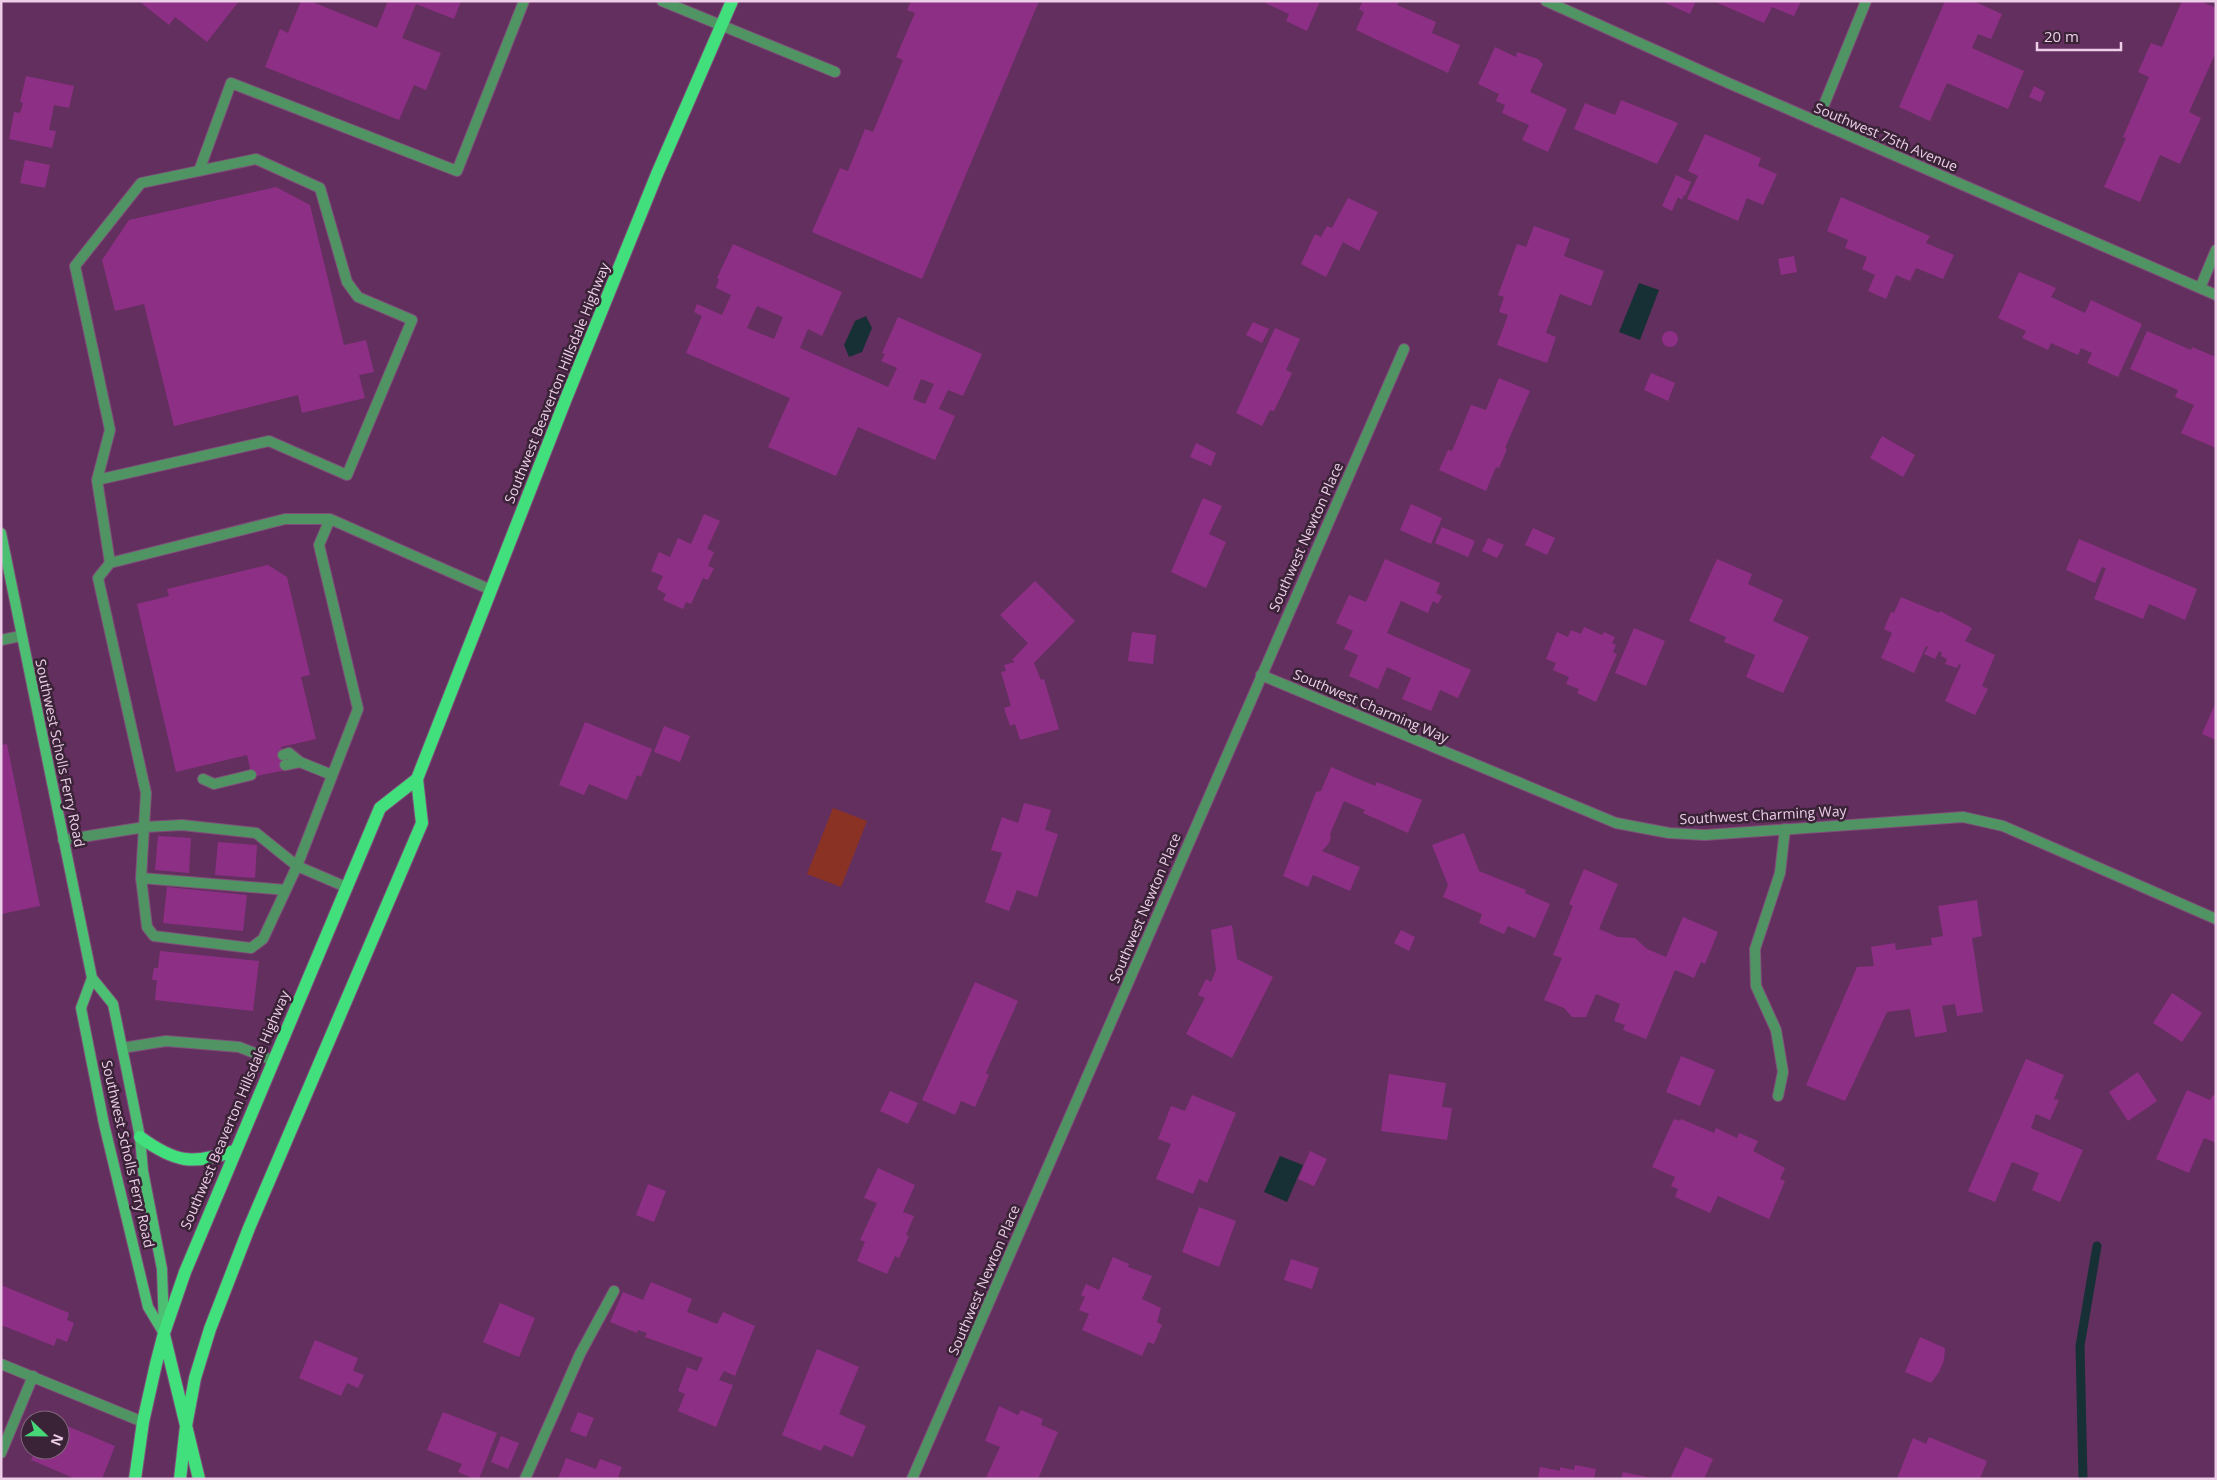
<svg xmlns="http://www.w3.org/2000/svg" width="2217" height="1480" font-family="'Open Sans',sans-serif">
	<rect width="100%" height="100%" fill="#632f5e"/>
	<path fill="#8a3224" d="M 833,808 L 867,821 L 841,887 L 807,874 Z"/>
	<path fill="#173035" d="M 1639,283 L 1659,290 L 1640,340 L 1619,332 Z
		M 866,316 L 872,328 L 862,352 L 849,357 L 844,345 L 855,321 Z
		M 1280,1156 L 1303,1165 L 1287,1202 L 1264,1192 Z"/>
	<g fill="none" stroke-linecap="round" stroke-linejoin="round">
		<path stroke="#173035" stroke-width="9" d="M 2083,1479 L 2080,1346 L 2097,1246"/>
	</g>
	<path fill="#8e2f86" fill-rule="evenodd" d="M 139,1 L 239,1 L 207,42 L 175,17 L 169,25 Z
		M 301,1 L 310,1 L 377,28 L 388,1 L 461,1 L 454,19 L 416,4 L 402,38 L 441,53 L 426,90 L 414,85 L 399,120 L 265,67 L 280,29 L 288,33 Z
		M 911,1 L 1039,1 L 922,279 L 812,232 L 840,168 L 848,171 L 865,129 L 873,132 L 903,60 L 896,57 L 915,13 L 907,10 Z
		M 1265,1 L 1320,1 L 1307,31 L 1286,21 L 1289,14 L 1265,3 Z
		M 1363,1 L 1399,1 L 1397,5 L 1436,22 L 1432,33 L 1460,45 L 1448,73 L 1356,30 L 1364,12 L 1359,9 Z
		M 1661,1 L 1696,1 L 1690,14 Z
		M 1713,1 L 1801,1 L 1794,16 L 1772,7 L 1764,23 Z
		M 1945,1 L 1973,1 L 2002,14 L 1991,39 L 1978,34 L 1972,48 L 2024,71 L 2008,109 L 1947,83 L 1930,121 L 1899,107 Z
		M 2182,1 L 2200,1 L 2216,8 L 2216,52 L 2189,112 L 2201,118 L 2180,164 L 2160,155 L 2140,202 L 2104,187 L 2126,138 L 2123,137 L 2149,77 L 2138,72 L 2151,43 L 2162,47 Z
		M 1495,47 L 1516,57 L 1517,52 L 1538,59 L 1543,64 L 1530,92 L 1567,109 L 1548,152 L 1522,140 L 1529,125 L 1502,113 L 1505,105 L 1496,101 L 1499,94 L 1478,84 Z
		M 26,76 L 74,86 L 69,108 L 54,105 L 49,130 L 56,131 L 52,148 L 9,139 L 14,112 L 20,113 L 23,103 L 20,102 Z
		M 2034,86 L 2045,92 L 2041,102 L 2029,97 Z
		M 1621,100 L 1678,123 L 1657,164 L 1574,129 L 1585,103 L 1615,115 Z
		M 1705,134 L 1761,158 L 1758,166 L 1777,174 L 1763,205 L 1747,198 L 1738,221 L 1687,199 L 1698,176 L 1688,171 Z
		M 25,160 L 50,165 L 45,188 L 20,183 Z
		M 1676,175 L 1691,182 L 1685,196 L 1684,195 L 1682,200 L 1678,197 L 1672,211 L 1662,206 Z
		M 276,187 L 310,205 L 344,345 L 366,340 L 374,372 L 359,375 L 365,398 L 302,413 L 298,395 L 174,426 L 144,304 L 115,311 L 102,260 L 129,220 Z
		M 1841,197 L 1930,236 L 1926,243 L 1954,255 L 1943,279 L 1916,268 L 1910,281 L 1896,275 L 1886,299 L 1868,291 L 1875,275 L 1862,269 L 1867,257 L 1845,248 L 1848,240 L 1827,231 Z
		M 1348,198 L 1378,212 L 1359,251 L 1343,242 L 1326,277 L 1301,264 L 1315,234 L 1321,237 L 1327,226 L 1332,228 Z
		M 1534,226 L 1570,239 L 1564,256 L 1604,271 L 1591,306 L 1560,294 L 1546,333 L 1556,337 L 1547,363 L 1497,345 L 1508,315 L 1499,312 L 1504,297 L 1498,295 L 1517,244 L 1526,247 Z
		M 733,244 L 842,292 L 822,336 L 808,329 L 800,348 L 888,387 L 897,368 L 881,361 L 885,354 L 882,353 L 898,317 L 982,354 L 963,396 L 948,390 L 939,409 L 955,416 L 935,460 L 858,427 L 836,476 L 768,447 L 790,398 L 686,353 L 702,316 L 694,312 L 697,304 L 722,315 L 731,295 L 716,288 L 719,279 L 717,278 ZM 757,306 L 783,317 L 774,339 L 747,328 ZM 921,379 L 934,384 L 925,404 L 913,399 Z
		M 1794,256 L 1797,272 L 1781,275 L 1778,259 Z
		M 2019,272 L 2056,288 L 2051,297 L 2085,313 L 2091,300 L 2142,324 L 2118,377 L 2087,363 L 2092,353 L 2081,348 L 2078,355 L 2051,343 L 2048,350 L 2022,338 L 2026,331 L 1998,318 Z
		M 1253,322 L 1269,329 L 1262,343 L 1246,335 Z
		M 1275,328 L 1300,339 L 1286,370 L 1292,373 L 1274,411 L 1270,410 L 1262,426 L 1236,413 Z
		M 2147,331 L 2191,350 L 2192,347 L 2216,357 L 2216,448 L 2181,433 L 2194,405 L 2175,397 L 2178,390 L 2130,369 Z
		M1662 339a8 8 0 1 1 16 0a8 8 0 1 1-16 0Z
		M 1651,373 L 1675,383 L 1668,401 L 1644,390 Z
		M 1499,378 L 1530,391 L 1505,448 L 1507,449 L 1499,468 L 1496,467 L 1486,491 L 1439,470 L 1448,450 L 1452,451 L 1471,405 L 1486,410 Z
		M 1882,436 L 1915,455 L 1903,477 L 1870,458 Z
		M 1196,443 L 1216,453 L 1211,466 L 1190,457 Z
		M 1203,498 L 1222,506 L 1209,534 L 1226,542 L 1206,588 L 1171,572 Z
		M 1411,504 L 1442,518 L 1431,544 L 1400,530 Z
		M 704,514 L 720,521 L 707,549 L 714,552 L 708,566 L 714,568 L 708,580 L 703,578 L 691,604 L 686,602 L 683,609 L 663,600 L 666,594 L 657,589 L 663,576 L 651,571 L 659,552 L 670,557 L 678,538 L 691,544 Z
		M 1442,527 L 1475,541 L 1468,557 L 1435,543 Z
		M 1533,528 L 1555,538 L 1547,555 L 1525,545 Z
		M 1488,538 L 1504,545 L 1497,558 L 1482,551 Z
		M 2079,539 L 2197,589 L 2185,620 L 2149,604 L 2143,619 L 2094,599 L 2106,568 L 2102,567 L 2095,583 L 2066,570 Z
		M 1385,559 L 1440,583 L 1436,593 L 1442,596 L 1438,604 L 1433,601 L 1428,613 L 1401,601 L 1387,633 L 1471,670 L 1458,698 L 1440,690 L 1431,711 L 1402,699 L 1411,678 L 1387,667 L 1378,689 L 1349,676 L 1358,655 L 1344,649 L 1353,631 L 1336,623 L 1349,595 L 1366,602 Z
		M 1717,559 L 1752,574 L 1748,584 L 1783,600 L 1773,621 L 1809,637 L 1783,693 L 1746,677 L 1755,655 L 1724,642 L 1726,637 L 1689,621 Z
		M 268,565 L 287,577 L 310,675 L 301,677 L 316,739 L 281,747 L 286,770 L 252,777 L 247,755 L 176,772 L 137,604 L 169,596 L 167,589 Z
		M 1035,581 L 1075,621 L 1034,663 L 1041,680 L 1044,679 L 1059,729 L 1020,740 L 1015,724 L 1010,726 L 1004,708 L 1011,706 L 1001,672 L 1006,671 L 1004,665 L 1015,662 L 1012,660 L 1028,643 L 1000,615 Z
		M 1901,597 L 1939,613 L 1940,611 L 1972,628 L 1965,641 L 1995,655 L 1982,686 L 1988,689 L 1975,715 L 1945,701 L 1961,665 L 1959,664 L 1957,668 L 1945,664 L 1947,659 L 1941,656 L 1942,653 L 1939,651 L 1935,659 L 1924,654 L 1928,647 L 1926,646 L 1914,673 L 1881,658 L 1892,633 L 1884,629 L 1891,612 L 1894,613 Z
		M 1584,627 L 1602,635 L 1604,632 L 1615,637 L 1612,643 L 1616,645 L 1613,652 L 1617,654 L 1596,702 L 1577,693 L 1579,689 L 1566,684 L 1569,677 L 1553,670 L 1556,663 L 1546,659 L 1557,632 L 1568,637 L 1571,630 L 1581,634 Z
		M 1634,628 L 1665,641 L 1646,686 L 1615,673 Z
		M 1132,632 L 1156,635 L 1153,664 L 1128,661 Z
		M 2216,702 L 2216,740 L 2202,734 Z
		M 585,722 L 652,749 L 641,777 L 637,775 L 627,800 L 589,784 L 584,795 L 559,785 Z
		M 664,726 L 690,736 L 680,762 L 654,752 Z
		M 7,744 L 40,906 L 1,914 L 1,745 Z
		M 1331,767 L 1375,786 L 1377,782 L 1422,800 L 1408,833 L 1363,813 L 1365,810 L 1344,801 L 1330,834 L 1331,837 L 1329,843 L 1322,851 L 1360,867 L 1350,891 L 1313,875 L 1308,887 L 1283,876 L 1316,792 L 1321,791 Z
		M 1024,803 L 1051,810 L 1045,830 L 1058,834 L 1037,897 L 1017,890 L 1009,911 L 985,902 L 1002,853 L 991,850 L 1002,817 L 1018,823 Z
		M 1464,833 L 1479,871 L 1526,890 L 1525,893 L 1550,904 L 1535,938 L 1508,926 L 1504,934 L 1479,923 L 1482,914 L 1443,897 L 1448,885 L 1432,845 Z
		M 158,836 L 191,838 L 189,873 L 155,870 Z
		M 218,842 L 257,845 L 255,878 L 215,875 Z
		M 1584,869 L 1618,884 L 1599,929 L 1618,937 L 1635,938 L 1647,949 L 1666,957 L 1683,917 L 1718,932 L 1705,964 L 1701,962 L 1694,978 L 1675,970 L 1646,1039 L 1623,1030 L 1625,1025 L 1614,1021 L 1620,1004 L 1596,994 L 1586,1017 L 1572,1017 L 1564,1008 L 1544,1000 L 1562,958 L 1553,955 L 1573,906 L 1569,904 Z
		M 167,887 L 247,895 L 243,931 L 163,923 Z
		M 1977,900 L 1982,936 L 1972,938 L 1983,1012 L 1957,1016 L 1955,1004 L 1942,1006 L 1947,1032 L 1915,1037 L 1910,1009 L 1887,1012 L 1845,1101 L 1806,1085 L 1857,967 L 1874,966 L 1871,947 L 1895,943 L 1896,950 L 1932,945 L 1931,938 L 1943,936 L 1938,906 Z
		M 1232,925 L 1237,959 L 1273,977 L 1232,1058 L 1186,1034 L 1205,998 L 1198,995 L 1206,979 L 1211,982 L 1216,970 L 1211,930 Z
		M 1401,930 L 1415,937 L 1409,951 L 1394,943 Z
		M 160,951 L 259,961 L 253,1011 L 155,1000 L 157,980 L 152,980 L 154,968 L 158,968 Z
		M 975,982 L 1018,1001 L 986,1073 L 989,1075 L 975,1107 L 961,1101 L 955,1115 L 922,1100 Z
		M 2172,993 L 2202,1013 L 2182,1042 L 2153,1023 Z
		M 1681,1056 L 1715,1070 L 1700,1106 L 1666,1092 Z
		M 2026,1059 L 2064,1075 L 2054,1099 L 2059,1100 L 2050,1120 L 2036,1114 L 2031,1128 L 2083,1150 L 2060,1202 L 2032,1190 L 2039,1173 L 2012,1162 L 1995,1202 L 1968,1191 Z
		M 2138,1072 L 2157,1101 L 2128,1121 L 2109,1092 Z
		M 1389,1074 L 1446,1083 L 1442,1107 L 1452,1108 L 1447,1140 L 1381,1131 Z
		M 2187,1090 L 2210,1100 L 2213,1095 L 2216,1096 L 2216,1143 L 2204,1138 L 2189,1173 L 2156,1159 Z
		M 890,1091 L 918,1103 L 908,1124 L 880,1111 Z
		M 1192,1095 L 1236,1113 L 1207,1183 L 1199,1179 L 1193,1194 L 1156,1179 L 1171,1144 L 1158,1139 L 1171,1106 L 1185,1111 Z
		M 1674,1119 L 1680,1121 L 1681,1119 L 1714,1133 L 1716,1128 L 1737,1138 L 1739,1133 L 1758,1141 L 1753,1151 L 1785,1168 L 1780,1179 L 1785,1181 L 1769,1219 L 1718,1196 L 1710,1213 L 1675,1197 L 1678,1189 L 1671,1186 L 1675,1177 L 1652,1167 Z
		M 1310,1151 L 1327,1159 L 1314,1186 L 1298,1179 Z
		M 878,1168 L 915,1185 L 903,1212 L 914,1216 L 906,1235 L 909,1236 L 899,1258 L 895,1256 L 887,1274 L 857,1261 L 865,1242 L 860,1240 L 877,1203 L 864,1198 Z
		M 648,1184 L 666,1191 L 654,1222 L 636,1215 Z
		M 1199,1207 L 1236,1221 L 1219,1267 L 1182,1252 Z
		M 1113,1257 L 1129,1264 L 1128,1267 L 1152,1276 L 1142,1299 L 1161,1308 L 1157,1322 L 1162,1325 L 1154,1344 L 1148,1342 L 1142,1356 L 1082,1330 L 1089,1314 L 1079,1310 L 1085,1297 L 1081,1295 L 1086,1284 L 1099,1290 Z
		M 1291,1259 L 1319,1268 L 1312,1289 L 1284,1280 Z
		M 651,1282 L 692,1299 L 687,1312 L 717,1324 L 723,1312 L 755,1326 L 735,1376 L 724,1371 L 719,1380 L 733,1385 L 716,1427 L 678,1411 L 685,1394 L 678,1391 L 687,1367 L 697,1371 L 703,1358 L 645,1337 L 647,1333 L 638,1330 L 637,1333 L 610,1322 L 623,1292 L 643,1300 Z
		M 1,1285 L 69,1313 L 67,1320 L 74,1323 L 67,1342 L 57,1338 L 54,1346 L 1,1325 Z
		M 500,1303 L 535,1318 L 519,1357 L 483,1342 Z
		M 1920,1337 L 1945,1348 L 1944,1360 L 1939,1372 L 1931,1383 L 1905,1372 Z
		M 315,1340 L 358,1358 L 353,1371 L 364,1375 L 358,1388 L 347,1383 L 341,1396 L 299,1378 Z
		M 817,1349 L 859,1367 L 839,1414 L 866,1426 L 853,1457 L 824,1445 L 821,1451 L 782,1435 Z
		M 999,1406 L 1018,1415 L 1021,1410 L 1043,1419 L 1041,1425 L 1058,1432 L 1038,1479 L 983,1479 L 984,1477 L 986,1478 L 1000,1447 L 985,1441 Z
		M 443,1412 L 497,1433 L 479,1479 L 474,1479 L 458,1472 L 462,1464 L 427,1450 Z
		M 578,1412 L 594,1418 L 586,1437 L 570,1431 Z
		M 60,1423 L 115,1446 L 102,1479 L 76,1479 L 31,1460 L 35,1450 L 60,1450 Z
		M 501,1436 L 519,1443 L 508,1469 L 491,1462 Z
		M 1929,1437 L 1987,1461 L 1980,1479 L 1897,1479 L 1913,1438 L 1926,1444 Z
		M 1685,1447 L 1713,1459 L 1704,1479 L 1670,1479 Z
		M 566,1458 L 596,1469 L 600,1459 L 622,1467 L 618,1477 L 623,1479 L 558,1479 Z
		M 1575,1465 L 1596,1469 L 1594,1479 L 1538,1479 L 1540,1467 L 1560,1471 L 1560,1467 L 1574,1470 Z
		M 1623,1472 L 1651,1478 L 1651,1479 L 1621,1479 Z"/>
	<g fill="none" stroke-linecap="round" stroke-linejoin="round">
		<g stroke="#7f4f7a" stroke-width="12">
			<path id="lane" d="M 662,1 L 835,72
				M 199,171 L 231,83 L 457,171 L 524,1
				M 97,480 L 269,441 L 347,475 L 412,320 L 358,297 L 347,282 L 320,188 L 256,159 L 141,183 L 75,266 L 110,430 L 97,480 L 110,563
				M 330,519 L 319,545 L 358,709 L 297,866 L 263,939 L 251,948 L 154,936 L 147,927 L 141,878 L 146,793 L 98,578 L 110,563 L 285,519 L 330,519 L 491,590
				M 283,755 L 289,753 L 300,762 L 332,775
				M 285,765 L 300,762
				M 203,779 L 214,784 L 251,775
				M 63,840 L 145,827 L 182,825 L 256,833 L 297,866 L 346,887
				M 141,878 L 286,890
				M 122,1048 L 166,1041 L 239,1047 L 272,1060
				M 1778,1096 L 1783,1072 L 1776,1030 L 1756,986 L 1755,949 L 1780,873 L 1785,829
				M 1,1453 L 33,1376
				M 525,1479 L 580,1354 L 614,1291"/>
		</g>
		<g stroke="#7f4f7a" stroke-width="12">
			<path id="street" d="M 1546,1 L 1726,82 L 2216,295
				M 1817,122 L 1866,1
				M 2200,288 L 2216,250
				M 1,640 L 21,636
				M 1261,675 L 1616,823 L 1669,833 L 1705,835 L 1963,817 L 2003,826 L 2216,919
				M 1,1364 L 143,1422
				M 912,1479 L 1404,349"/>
		</g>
		<g stroke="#7f4f7a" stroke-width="12">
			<path id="secondary" d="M 1,533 L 92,978 L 113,1004 L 126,1067 L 140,1137 L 143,1171 L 162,1269 L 164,1329
				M 92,978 L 81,1008 L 104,1124 L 148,1307 L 163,1332"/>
		</g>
		<g stroke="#7f4f7a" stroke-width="14">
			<path id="primary" d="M 140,1137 C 176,1163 192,1165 234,1151
				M 164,1335 L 199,1479
				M 135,1479 L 143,1422 L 156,1364 L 164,1333 L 185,1272 L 380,808 L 417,779
				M 180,1479 L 186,1426 L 195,1378 L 210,1329 L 249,1228 L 422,823 L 417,779 L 565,401 L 657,174 L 732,1"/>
		</g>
		<use href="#lane" stroke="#519464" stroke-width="10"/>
		<use href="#street" stroke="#519464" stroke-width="10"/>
		<use href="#secondary" stroke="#4dbf72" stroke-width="10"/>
		<use href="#primary" stroke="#42e07c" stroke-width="12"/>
	</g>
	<g text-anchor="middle" stroke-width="5" stroke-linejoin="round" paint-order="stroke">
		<g font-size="14" fill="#edcde8" stroke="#3a2237">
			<text transform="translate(1886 137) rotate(23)" y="5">Southwest 75th Avenue</text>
			<text transform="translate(557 383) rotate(-68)" y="5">Southwest Beaverton Hillsdale Highway</text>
			<text transform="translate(1306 537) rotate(-66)" y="5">Southwest Newton Place</text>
			<text transform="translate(1371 706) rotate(23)" y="5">Southwest Charming Way</text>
			<text transform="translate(60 753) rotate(78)" y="5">Southwest Scholls Ferry Road</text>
			<text transform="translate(1763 815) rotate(-3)" y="5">Southwest Charming Way</text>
			<text transform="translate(1145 908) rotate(-67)" y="5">Southwest Newton Place</text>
			<text transform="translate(235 1110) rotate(-67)" y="5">Southwest Beaverton Hillsdale Highway</text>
			<text transform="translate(128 1154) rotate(77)" y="5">Southwest Scholls Ferry Road</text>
			<text transform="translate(984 1280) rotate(-67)" y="5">Southwest Newton Place</text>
		</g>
	</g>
	<rect width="2217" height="1480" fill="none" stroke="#edcde8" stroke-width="5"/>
	<g transform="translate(45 1435) rotate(112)"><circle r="24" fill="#3a2237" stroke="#82667e"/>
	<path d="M0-4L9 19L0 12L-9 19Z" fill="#46d779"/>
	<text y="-8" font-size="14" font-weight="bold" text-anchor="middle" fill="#edcde8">N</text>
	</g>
	<path d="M2037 42v8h84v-8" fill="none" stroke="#edcde8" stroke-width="2.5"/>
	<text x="2044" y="42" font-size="15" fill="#edcde8" stroke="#3a2237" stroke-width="4" paint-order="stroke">20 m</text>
</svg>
